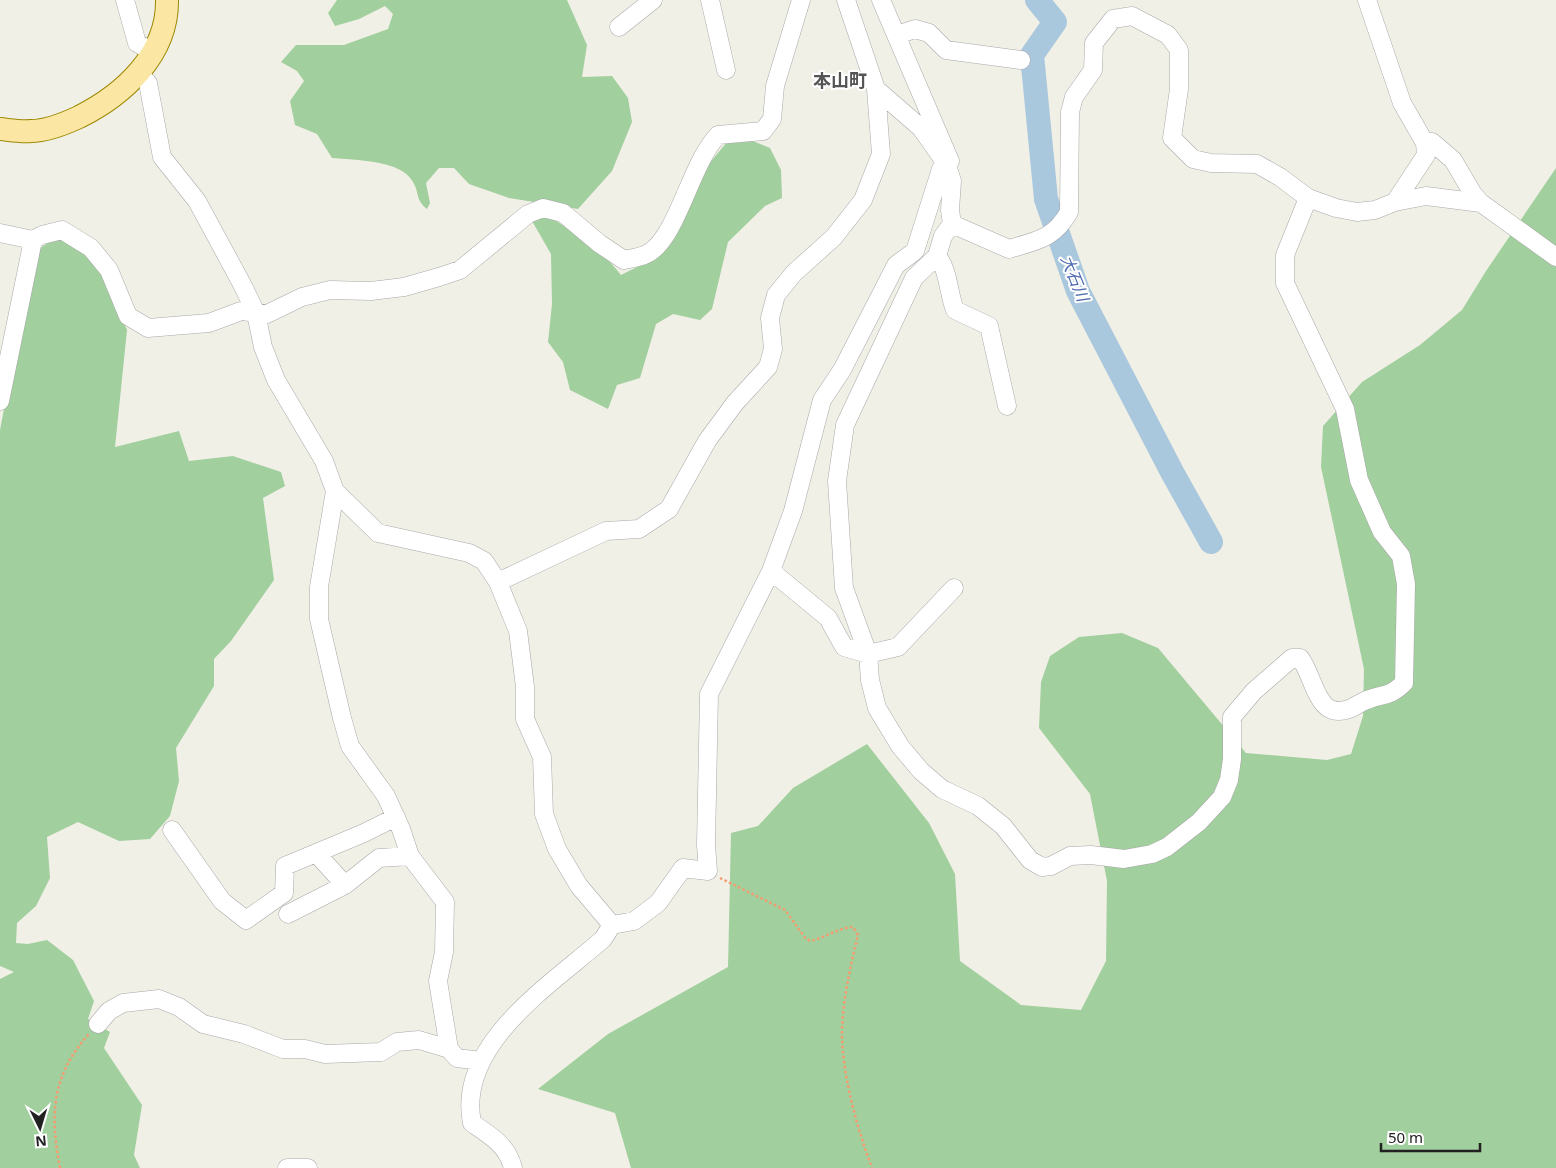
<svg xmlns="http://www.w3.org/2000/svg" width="1556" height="1168" font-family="'Noto Sans','Noto Sans JP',sans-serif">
	<rect width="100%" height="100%" fill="#f1f0e7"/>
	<path fill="#a1cf9d" d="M 337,0 L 567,0 L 587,45 L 582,77 L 612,76 L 628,98 L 632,122 L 612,171 L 578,209 L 509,198 L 469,184 L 454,168 L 439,168 L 426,183 L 430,203 L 427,209 C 415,199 420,194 413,182 C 402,160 354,160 332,158 L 317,134 L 295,125 L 290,101 L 304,81 L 297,71 L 281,62 L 296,45 L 344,45 L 388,29 L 393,14 L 385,6 L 359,19 L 335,26 L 328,13 Z
		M 745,138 L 770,148 L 781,170 L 782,198 L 765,206 L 728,242 L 712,309 L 700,320 L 673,314 L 656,324 L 640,378 L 617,385 L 608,409 L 570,390 L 563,362 L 548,342 L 552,304 L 551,254 L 532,221 L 549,216 L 601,251 L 621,275 L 661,255 L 690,204 L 703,171 L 727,142 Z
		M 1556,168 L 1556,1168 L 631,1168 L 615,1113 L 538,1089 L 608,1034 L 728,967 L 731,833 L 758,826 L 793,788 L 867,744 L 929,823 L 955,874 L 960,961 L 1021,1005 L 1081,1010 L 1106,961 L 1107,881 L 1090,794 L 1039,728 L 1041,682 L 1050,656 L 1079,637 L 1122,633 L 1158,648 L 1246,753 L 1327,760 L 1351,754 L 1363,716 L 1364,669 L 1321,467 L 1323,426 L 1362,382 L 1420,345 L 1462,310 L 1486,271 Z
		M 54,239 L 73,242 L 97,257 L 127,330 L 115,447 L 179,431 L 189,461 L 233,456 L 281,472 L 285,486 L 263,498 L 274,580 L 231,641 L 214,659 L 214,686 L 176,748 L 179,781 L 170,816 L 150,839 L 119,841 L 78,822 L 47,837 L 50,878 L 36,906 L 17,923 L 16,943 L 28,944 L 47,940 L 73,960 L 94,1001 L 88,1019 L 110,1032 L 104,1048 L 142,1105 L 134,1155 L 140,1168 L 0,1168 L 0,979 L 14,972 L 0,966 L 0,430 L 34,252 Z"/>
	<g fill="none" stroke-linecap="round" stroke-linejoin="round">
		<path stroke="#a9c7dd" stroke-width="24" d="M 1037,0 L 1055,22 L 1032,55 L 1046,199 L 1078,291 L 1172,472 L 1211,542"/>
		<g stroke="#a8a8a8" stroke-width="19">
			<path id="minor" d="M 125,0 L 137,43 L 153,52
				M 710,0 L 726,70
				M 846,0 L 876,89 L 921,128 L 947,165 L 952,181 L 950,210 L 952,224 L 1009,249 C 1036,241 1054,239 1069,212 L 1070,112 L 1074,97 L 1093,70 L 1094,43 L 1113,19 L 1132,16 L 1168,35 L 1179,50 L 1179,89 L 1172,138 L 1193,159 L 1211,163 L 1257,164 L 1280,177 L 1308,198 L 1336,208 L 1357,212 L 1375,210 L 1395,202 L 1426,155 L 1425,143 L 1402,103 L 1367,0
				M 619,27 L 653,0
				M 897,35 L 915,29 L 929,33 L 946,50 L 1021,60
				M 139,74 L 148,83 L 162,157 L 197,201 L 243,286 L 256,313 L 263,347 L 276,380 L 324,461 L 335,491 L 378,533 L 469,553 L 484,561 L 498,582 L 518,631 L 525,687 L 525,719 L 542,757 L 544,814 L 557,849 L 579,886 L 612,925 L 603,939 C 552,984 456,1044 472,1123 C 491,1136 507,1145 513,1168
				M 1425,143 L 1432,142 L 1453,160 L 1473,194 L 1481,203
				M 1395,202 L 1426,196 L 1481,203 L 1556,257
				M 952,224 L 943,236 L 937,256 L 914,278 L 845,425 L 837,481 L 844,588 L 868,654 L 870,680 L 877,708 L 900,746 L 921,771 L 942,789 L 978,806 L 1003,826 L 1030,860 L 1042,867 L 1051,866 L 1070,856 L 1091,855 L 1124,859 L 1152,854 L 1167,847 L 1199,822 L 1222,797 L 1229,780 L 1232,759 L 1232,717 L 1254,691 L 1292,658 L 1300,658 C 1315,677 1316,721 1349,709 C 1355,707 1361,702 1367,700 C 1385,693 1388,698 1404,683 L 1406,584 L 1401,556 L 1382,532 L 1359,480 L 1345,409 L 1285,283 L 1285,255 L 1308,198
				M 0,233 L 33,240
				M 937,256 C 949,270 948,293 955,310 L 989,326 L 1007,406
				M 0,401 L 33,240 L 42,235 L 62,230 L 91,248 L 109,270 L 128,316 L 148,328 L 209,323 L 241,311 L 267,314 L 302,297 L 330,290 L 371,291 L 404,287 L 439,277 L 460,270 L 528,214 L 543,208 L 563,213 L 600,244 L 624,260 C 632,258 644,257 650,252 C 678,234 691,163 718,135 L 763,131 L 772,119 L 775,86 L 801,0
				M 335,491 L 319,587 L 319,619 L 342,718 L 350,746 L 386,796 L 401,829 L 410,856 L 445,902 L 444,952 L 438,981 L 449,1049 L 457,1058 L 481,1061
				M 771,571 L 828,618 L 844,647 L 868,654 L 898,647 L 954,588
				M 498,582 L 606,531 L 639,529 L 669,509 L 707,441 L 735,403 L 768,367 L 773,349 L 770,318 L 776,295 L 794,273 L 834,237 L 863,200 L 881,154 L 876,89
				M 172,830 L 222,901 L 246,920 L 284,893 L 285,866 L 364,833 L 396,817
				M 316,853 L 345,885
				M 288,914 L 345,885 L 379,858 L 410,856
				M 612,925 L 634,921 L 658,903 L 683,868 L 708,871 L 706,845 L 709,694 L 771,571 L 793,511 L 822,400 L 842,370 L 896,265 L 915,251 L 941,169 L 950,161 L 881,0
				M 98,1024 L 109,1011 L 123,1003 L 159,999 L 179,1007 L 203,1024 L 244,1034 L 283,1049 L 305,1049 L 325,1054 L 381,1052 L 397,1042 L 419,1040 L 449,1049
				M 287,1168 L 308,1168"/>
		</g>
		<g stroke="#9b8802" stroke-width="24">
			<path id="major" d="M 0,129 C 10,130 21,132 31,131 C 47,131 64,124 79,117 C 123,95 168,55 167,0"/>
		</g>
		<path stroke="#f89b71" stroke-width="2.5" stroke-dasharray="2.5 2.5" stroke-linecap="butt" d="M 720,878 L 785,910 L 806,939 L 811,941 C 826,937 838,928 853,927 L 858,935 C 850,968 842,1003 842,1037 C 843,1078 858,1131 872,1168
			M 60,1168 C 50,1115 51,1076 89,1034"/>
		<use href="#minor" stroke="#fff" stroke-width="18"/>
		<use href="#major" stroke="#fbe7a3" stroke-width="22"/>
	</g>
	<g text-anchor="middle" stroke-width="4" stroke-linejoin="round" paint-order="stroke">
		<g font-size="16" font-style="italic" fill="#4d6ab0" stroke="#fff">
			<text transform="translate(1075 278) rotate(68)" y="6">大石川</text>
		</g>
		<g font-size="18" font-weight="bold" fill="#545454" stroke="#fff">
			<text x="840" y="87">本山町</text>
		</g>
	</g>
	<g transform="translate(40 1128) rotate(175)" stroke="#ffffff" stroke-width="4" paint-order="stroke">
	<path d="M0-4L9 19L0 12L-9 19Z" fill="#212121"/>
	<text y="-8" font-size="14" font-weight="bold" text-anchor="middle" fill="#212121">N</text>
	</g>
	<path d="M1381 1143v8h99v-8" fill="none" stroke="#212121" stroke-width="2.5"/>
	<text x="1388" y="1143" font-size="15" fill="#212121" stroke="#ffffff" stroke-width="4" paint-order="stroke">50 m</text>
</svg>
